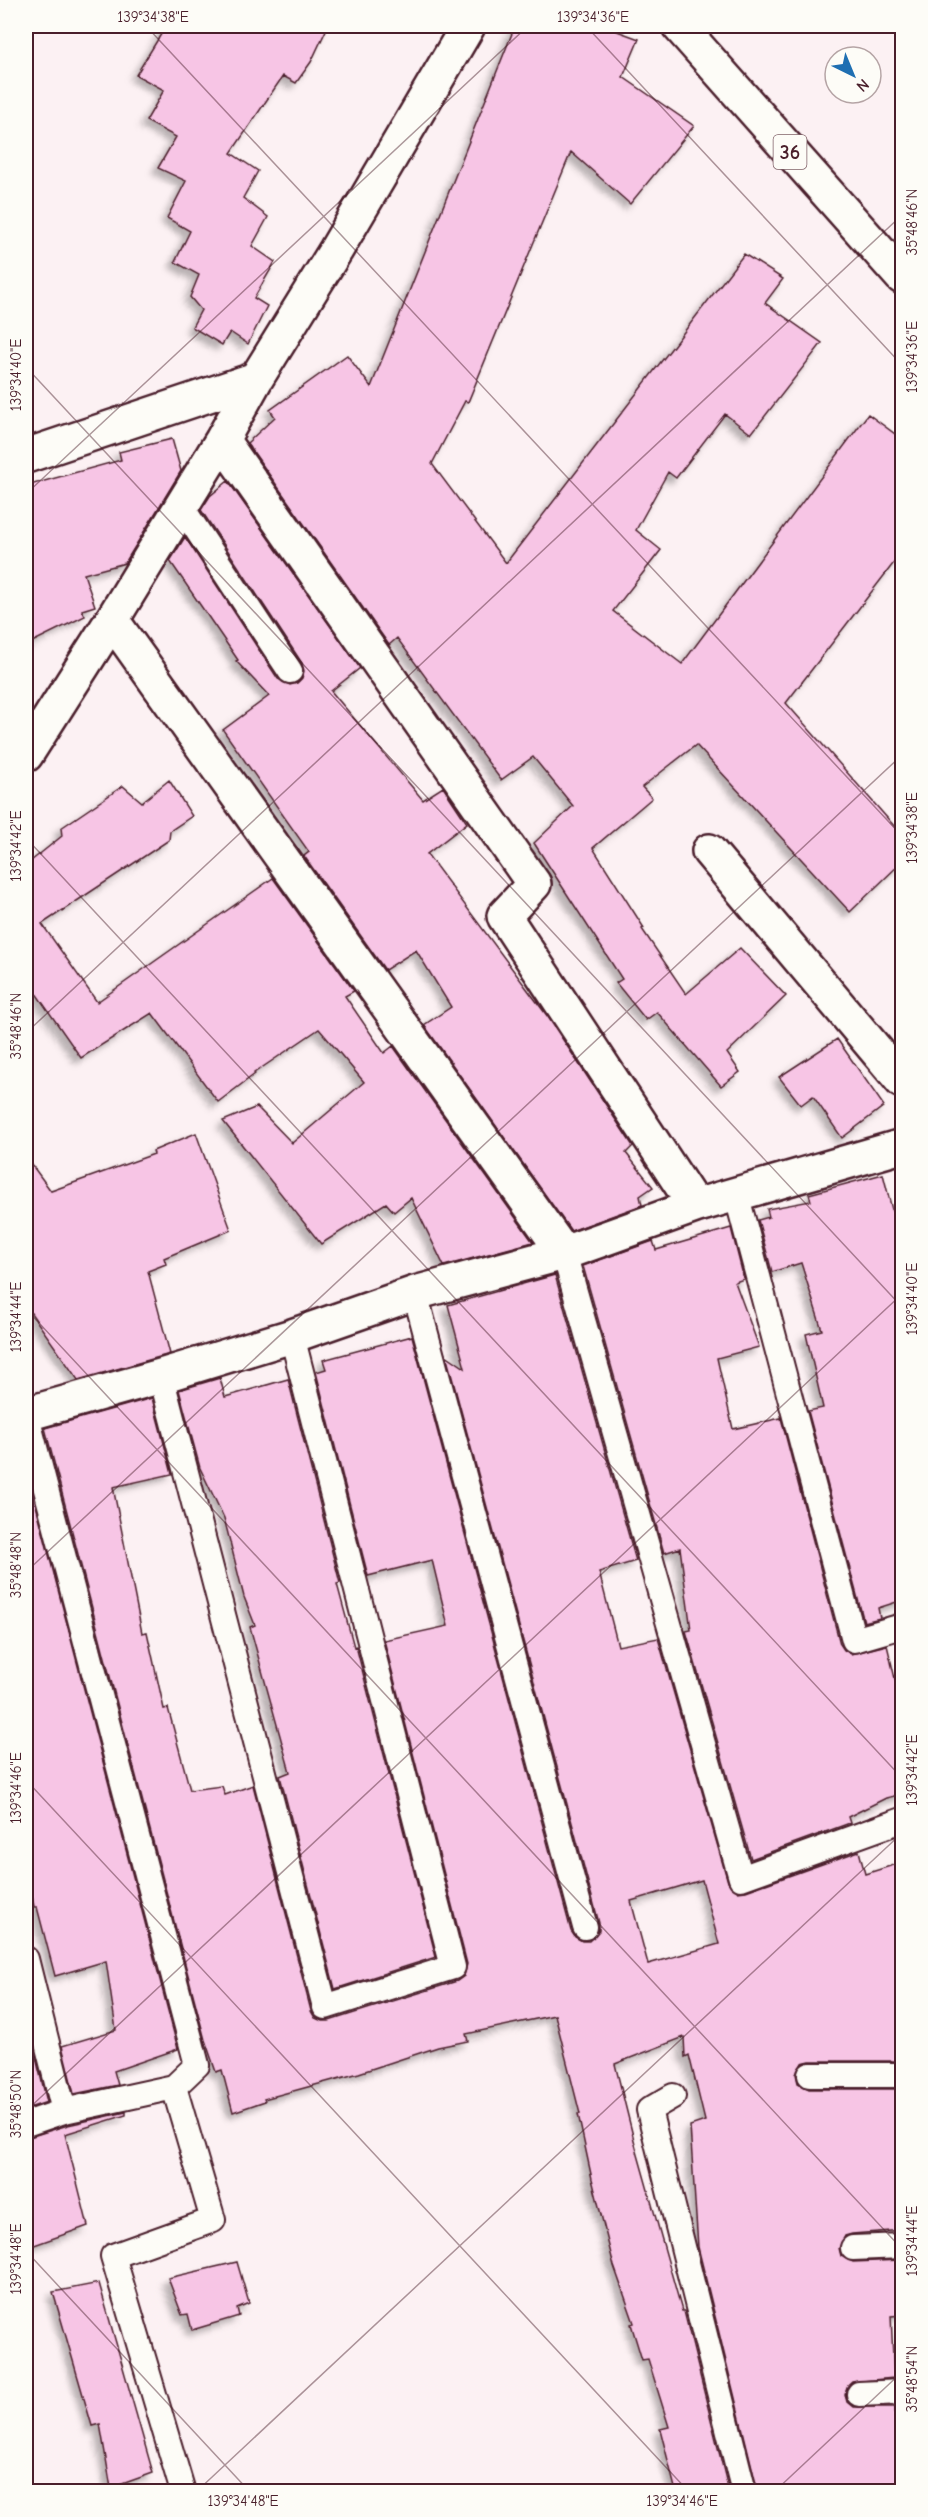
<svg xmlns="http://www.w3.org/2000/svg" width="928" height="2517" font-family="'Comic Neue',sans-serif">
	<defs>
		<filter id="shadow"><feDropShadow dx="-5.5" dy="5.5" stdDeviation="3" flood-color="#0004"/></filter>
	</defs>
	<rect width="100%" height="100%" fill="#fcf1f3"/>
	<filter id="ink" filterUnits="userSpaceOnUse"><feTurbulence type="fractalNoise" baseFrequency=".0167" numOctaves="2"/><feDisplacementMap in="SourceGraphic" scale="12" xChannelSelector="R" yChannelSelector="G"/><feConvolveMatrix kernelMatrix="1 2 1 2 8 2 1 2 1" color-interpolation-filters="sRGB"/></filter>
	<g filter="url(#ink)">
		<path fill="#f7c5e5" stroke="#4a1f2b" stroke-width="1.5" fill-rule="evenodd" filter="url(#shadow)" d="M 166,26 L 328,26 L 311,62 L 296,83 L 283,76 L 231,153 L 258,171 L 243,198 L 268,217 L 252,246 L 275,262 L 254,298 L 267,306 L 248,344 L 230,332 L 222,345 L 192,327 L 201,310 L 190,297 L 199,275 L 175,262 L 190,231 L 167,218 L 186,181 L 158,168 L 176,137 L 146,121 L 164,90 L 136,75 Z
			M 515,26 L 617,26 L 617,31 L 639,39 L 623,77 L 694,126 L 630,204 L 571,152 L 468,402 L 465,401 L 432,464 L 506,563 L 744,254 L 783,279 L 765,303 L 822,343 L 751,434 L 725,414 L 676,478 L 668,472 L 636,530 L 661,550 L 613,611 L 682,664 L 868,414 L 903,440 L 903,551 L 786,703 L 903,836 L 903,861 L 850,912 L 696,745 L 642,787 L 652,798 L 593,848 L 644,928 L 642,929 L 686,994 L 740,948 L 786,996 L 727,1053 L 740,1072 L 721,1086 L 657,1012 L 646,1020 L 616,983 L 622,979 L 534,843 L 573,806 L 533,757 L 501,780 L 397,638 L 389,645 L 247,443 L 275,417 L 270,410 L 347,355 L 371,387 Z
			M 172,439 L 181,471 L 125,563 L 84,574 L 95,606 L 82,610 L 85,616 L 26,645 L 26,486 L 121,460 L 119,452 Z
			M 228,481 L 360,668 L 331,691 L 423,800 L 443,787 L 467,823 L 427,854 L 548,1017 L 633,1146 L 626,1153 L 653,1187 L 640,1196 L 642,1205 L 571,1231 L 424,1025 L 451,1007 L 416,950 L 385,970 L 304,856 L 309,852 L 223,730 L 269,696 L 236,661 L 238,660 L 170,561 L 185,537 L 278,679 L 290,685 L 297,683 L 302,678 L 304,671 L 302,663 L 201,510 L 210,496 Z
			M 169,780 L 192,816 L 170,831 L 169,840 L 42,924 L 97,1002 L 273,878 L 354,991 L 345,996 L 384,1053 L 393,1046 L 533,1242 L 444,1266 L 411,1198 L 394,1212 L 386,1203 L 321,1244 L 223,1121 L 257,1107 L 292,1143 L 364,1082 L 319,1029 L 254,1073 L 255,1074 L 218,1102 L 152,1013 L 81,1058 L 26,979 L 26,865 L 62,836 L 61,828 L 123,786 L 142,802 Z
			M 837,1039 L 884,1106 L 842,1138 L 813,1096 L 801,1105 L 779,1077 Z
			M 196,1133 L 231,1230 L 164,1258 L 166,1264 L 148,1271 L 170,1354 L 78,1380 L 26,1306 L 26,1157 L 51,1191 L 154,1154 L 153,1151 Z
			M 883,1174 L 903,1253 L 903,1600 L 878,1608 L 880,1618 L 864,1622 L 808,1411 L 823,1408 L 806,1334 L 822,1330 L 801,1263 L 772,1272 L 758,1220 L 769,1217 L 767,1209 L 811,1201 L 809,1194 Z
			M 731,1228 L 744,1279 L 735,1282 L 759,1347 L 717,1358 L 733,1429 L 781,1418 L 840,1644 L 844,1650 L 851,1654 L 887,1645 L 903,1712 L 903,1794 L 886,1798 L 848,1817 L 850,1823 L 751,1859 L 686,1631 L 691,1630 L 680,1548 L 664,1553 L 583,1266 L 653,1241 L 656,1250 Z
			M 555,1275 L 636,1561 L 599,1572 L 618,1646 L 658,1638 L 728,1882 L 738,1892 L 746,1891 L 859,1851 L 865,1874 L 903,1862 L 903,2061 L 810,2061 L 802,2063 L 796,2074 L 798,2083 L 809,2089 L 903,2089 L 903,2230 L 852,2234 L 845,2236 L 839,2248 L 841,2256 L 853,2262 L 902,2260 L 903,2315 L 891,2316 L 894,2378 L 852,2382 L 847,2387 L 845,2394 L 847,2402 L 853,2407 L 895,2407 L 896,2428 L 903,2427 L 903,2492 L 758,2492 L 698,2247 L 690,2126 L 705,2121 L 689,2055 L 685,2057 L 684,2037 L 615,2064 L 635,2144 L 682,2311 L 684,2311 L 729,2492 L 676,2492 L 660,2429 L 669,2427 L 648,2359 L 642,2360 L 631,2324 L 634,2323 L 614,2266 L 592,2179 L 578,2114 L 580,2114 L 555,2015 L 466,2034 L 468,2041 L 438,2047 L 359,2073 L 264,2099 L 265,2101 L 233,2112 L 222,2070 L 216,2072 L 205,2040 L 45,1428 L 152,1398 L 172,1474 L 113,1487 L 142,1633 L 147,1632 L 164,1709 L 168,1708 L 190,1790 L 222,1786 L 225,1795 L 253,1785 L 311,2011 L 315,2018 L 322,2021 L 329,2021 L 457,1981 L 464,1976 L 467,1964 L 384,1640 L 448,1626 L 432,1560 L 368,1576 L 316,1372 L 326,1369 L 323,1360 L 412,1336 L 571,1931 L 575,1937 L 582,1941 L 589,1941 L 599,1931 L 599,1923 L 446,1355 L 465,1368 L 448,1305 ZM 702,1880 L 719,1944 L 648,1964 L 631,1901 Z
			M 220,1378 L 225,1397 L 288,1379 L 340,1583 L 337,1584 L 354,1647 L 356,1646 L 436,1957 L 335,1989 L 280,1776 L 290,1772 L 250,1627 L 255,1625 L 244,1597 L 224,1518 L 200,1468 L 179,1390 Z
			M 26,1467 L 178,2049 L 114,2071 L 118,2085 L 74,2094 L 62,2046 L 116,2030 L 106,1961 L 55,1976 L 37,1907 L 34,1907 L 26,1860 Z
			M 35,2054 L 47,2102 L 26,2109 L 26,2057 Z
			M 126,2112 L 126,2115 L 65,2134 L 88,2226 L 26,2248 L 26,2138 L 68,2125 Z
			M 237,2262 L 249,2303 L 237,2308 L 239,2316 L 192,2330 L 188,2314 L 182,2315 L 168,2278 Z
			M 99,2283 L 153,2473 L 111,2488 L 100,2424 L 92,2426 L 53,2292 Z"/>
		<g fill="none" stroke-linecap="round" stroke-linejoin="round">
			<g stroke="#4a1f2b" stroke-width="28">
				<path id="service" d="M 181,506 L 290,671
					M 736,1193 L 854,1640 L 902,1626
					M 564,1253 L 741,1878 L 902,1820
					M 415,1293 L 585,1927
					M 161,1376 L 325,2007 L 453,1967 L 292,1336
					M 26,1959 L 64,2111
					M 810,2075 L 902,2075
					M 174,2087 L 213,2220 L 113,2256 L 183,2492
					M 673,2096 L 649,2110 L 744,2492
					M 26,2124 L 64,2111 L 174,2087 L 197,2065 L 26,1413
					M 853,2248 L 902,2246
					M 859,2394 L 902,2392"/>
			</g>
			<g stroke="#4a1f2b" stroke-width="38">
				<path id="minor" d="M 222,440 L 534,884 L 504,916 L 695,1206
					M 26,456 L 256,379
					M 112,620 L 564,1253
					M 26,755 L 112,620 L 222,440 L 256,379 L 336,250 L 468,26
					M 709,851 L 902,1081
					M 26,1414 L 161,1376 L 292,1336 L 415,1293 L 564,1253 L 695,1206 L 902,1146"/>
			</g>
			<g stroke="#4a1f2b" stroke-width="38">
				<path id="primary" d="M 679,26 L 902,277"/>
			</g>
			<use href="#service" stroke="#fdfcf7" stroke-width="24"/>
			<use href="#minor" stroke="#fdfcf7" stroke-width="33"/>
			<use href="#primary" stroke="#fdfcf7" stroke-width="33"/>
		</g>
	</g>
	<path fill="none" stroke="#4a1f2b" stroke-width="1.5" stroke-opacity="0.45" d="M 146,26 L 902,836M 586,26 L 902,365M 26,367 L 902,1307M 26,494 L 528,26M 26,838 L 902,1778M 26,1033 L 902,215M 26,1309 L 902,2249M 26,1572 L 902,755M 26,1780 L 689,2492M 26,2111 L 902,1294M 26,2251 L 250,2492M 196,2492 L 902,1833M 774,2492 L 902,2372"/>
	<g text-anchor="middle" stroke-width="4.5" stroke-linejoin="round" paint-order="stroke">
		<rect fill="#fdfcf7" stroke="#806168" stroke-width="1.5" x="773.5" y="135" width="33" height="34" rx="4.5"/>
		<g font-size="20" font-weight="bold" fill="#4a1f2b">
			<text x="790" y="159">36</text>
		</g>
	</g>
	<rect width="928" height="2517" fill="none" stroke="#fdfcf7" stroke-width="66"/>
	<g transform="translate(853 75) rotate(137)"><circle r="28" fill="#fdfcf7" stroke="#b5a4a5" stroke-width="1.5"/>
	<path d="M0-4.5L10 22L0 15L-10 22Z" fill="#1f6fb2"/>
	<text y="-9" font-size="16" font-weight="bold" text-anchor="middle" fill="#4a1f2b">N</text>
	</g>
	<rect x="33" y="33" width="862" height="2451" fill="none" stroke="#4a1f2b" stroke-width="2"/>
	<g font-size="15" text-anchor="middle" fill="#4a1f2b">
		<text x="153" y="22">139°34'38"E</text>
		<text x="593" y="22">139°34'36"E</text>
		<text transform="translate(912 222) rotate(-90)" y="5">35°48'46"N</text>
		<text transform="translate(912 357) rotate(-90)" y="5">139°34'36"E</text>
		<text transform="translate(16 375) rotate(-90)" y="5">139°34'40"E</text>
		<text transform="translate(912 828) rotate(-90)" y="5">139°34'38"E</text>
		<text transform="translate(16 846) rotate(-90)" y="5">139°34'42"E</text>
		<text transform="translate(16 1026) rotate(-90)" y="5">35°48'46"N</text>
		<text transform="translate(912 1299) rotate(-90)" y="5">139°34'40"E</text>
		<text transform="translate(16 1317) rotate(-90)" y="5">139°34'44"E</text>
		<text transform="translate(16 1565) rotate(-90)" y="5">35°48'48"N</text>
		<text transform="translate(912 1770) rotate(-90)" y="5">139°34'42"E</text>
		<text transform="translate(16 1788) rotate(-90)" y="5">139°34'46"E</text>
		<text transform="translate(16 2104) rotate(-90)" y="5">35°48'50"N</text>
		<text transform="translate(912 2241) rotate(-90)" y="5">139°34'44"E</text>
		<text transform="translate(16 2259) rotate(-90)" y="5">139°34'48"E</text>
		<text transform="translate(912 2379) rotate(-90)" y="5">35°48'54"N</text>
		<text x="243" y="2506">139°34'48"E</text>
		<text x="682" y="2506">139°34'46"E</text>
	</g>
</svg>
